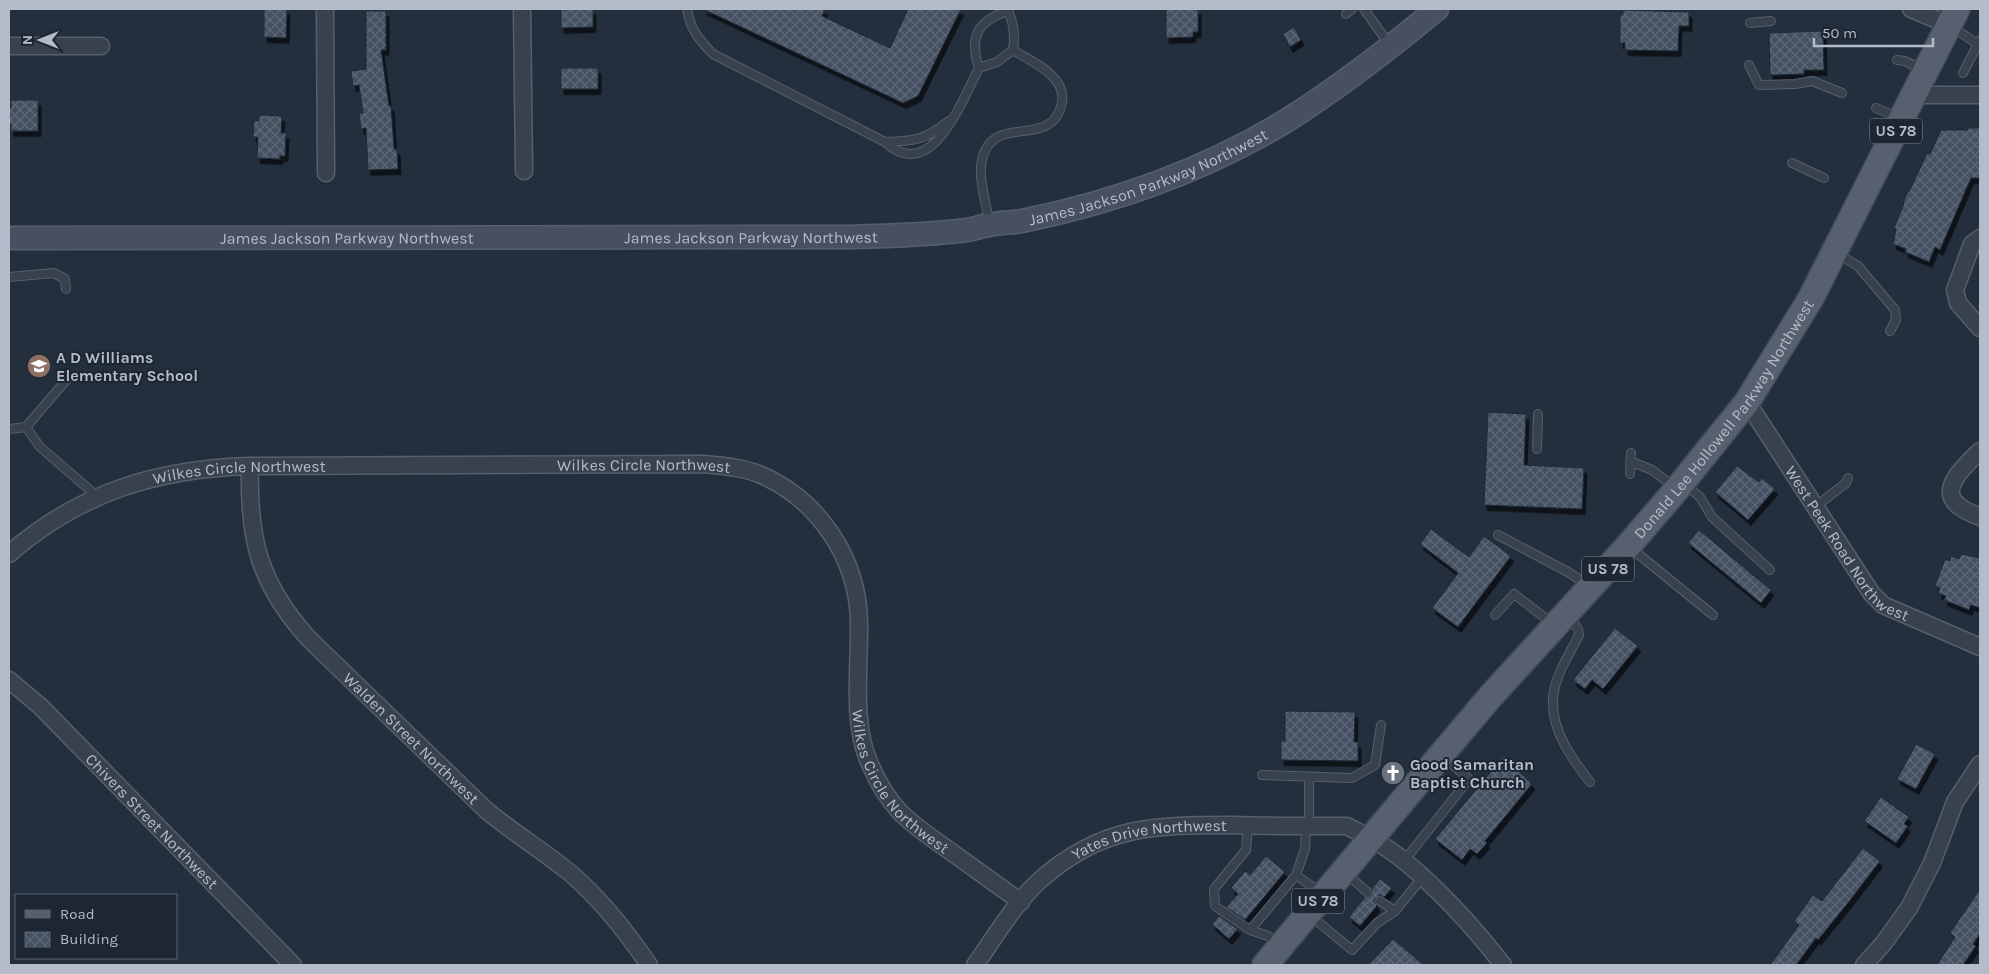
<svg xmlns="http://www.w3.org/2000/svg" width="1989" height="974" font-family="Karla,sans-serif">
	<defs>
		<pattern id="building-cross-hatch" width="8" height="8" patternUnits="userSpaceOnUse" patternTransform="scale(1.25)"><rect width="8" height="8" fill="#455162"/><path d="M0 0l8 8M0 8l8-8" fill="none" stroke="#5d6877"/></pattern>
		<filter id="shadow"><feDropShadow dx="3" dy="5.5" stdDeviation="0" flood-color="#0009"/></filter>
	</defs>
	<rect width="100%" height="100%" fill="#242f3e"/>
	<path fill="url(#building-cross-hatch)" stroke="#1f2835" filter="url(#shadow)" d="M 264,9 L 287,9 L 286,38 L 264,37 Z
		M 561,9 L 593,9 L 593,27 L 561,28 Z
		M 703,9 L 825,9 L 822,16 L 890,48 L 908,9 L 961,9 L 918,96 L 903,103 Z
		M 1166,9 L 1198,9 L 1198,32 L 1193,32 L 1193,37 L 1166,38 Z
		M 1623,10 L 1689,12 L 1689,26 L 1679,26 L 1678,51 L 1625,50 L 1625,43 L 1620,43 L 1620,15 L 1623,15 Z
		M 366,11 L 386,11 L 386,50 L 381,50 L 389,106 L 391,106 L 394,149 L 397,149 L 398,169 L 368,170 L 366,128 L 361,129 L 359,113 L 363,113 L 359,85 L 353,86 L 351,71 L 366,69 Z
		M 1294,27 L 1301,40 L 1290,47 L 1283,34 Z
		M 1823,31 L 1824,70 L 1804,70 L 1804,74 L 1770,75 L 1769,33 Z
		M 561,68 L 598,68 L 598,89 L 561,89 Z
		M 11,100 L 38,100 L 38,131 L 11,131 L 11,124 L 9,124 L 9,108 L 11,108 Z
		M 259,115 L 282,116 L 281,133 L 286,133 L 285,156 L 280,156 L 280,159 L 257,158 L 258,137 L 253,137 L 254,120 L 259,121 Z
		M 1968,128 L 1980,128 L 1980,178 L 1971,178 L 1940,250 L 1935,247 L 1929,262 L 1905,252 L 1906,249 L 1893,244 L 1896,229 L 1894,228 L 1904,204 L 1903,203 L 1908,191 L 1909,192 L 1927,153 L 1930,154 L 1941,130 L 1968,130 Z
		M 1488,412 L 1526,414 L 1524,465 L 1584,468 L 1582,509 L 1484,505 Z
		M 1737,466 L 1759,482 L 1762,478 L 1775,489 L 1748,520 L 1715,492 Z
		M 1431,529 L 1469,557 L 1484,536 L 1511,556 L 1458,627 L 1432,608 L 1458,573 L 1420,544 Z
		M 1699,530 L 1771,590 L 1761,603 L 1688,543 Z
		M 1961,554 L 1980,558 L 1980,608 L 1971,605 L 1969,610 L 1944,600 L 1946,596 L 1938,593 L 1940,588 L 1935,586 L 1945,559 L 1950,561 L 1951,556 L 1959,559 Z
		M 1615,628 L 1638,646 L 1603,689 L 1592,680 L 1585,689 L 1573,680 Z
		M 1285,711 L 1355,712 L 1354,742 L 1358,742 L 1358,761 L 1281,760 L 1281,741 L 1285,741 Z
		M 1916,744 L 1935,754 L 1916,789 L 1897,779 Z
		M 1504,756 L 1532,784 L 1485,841 L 1487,843 L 1477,854 L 1470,849 L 1462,860 L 1435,839 Z
		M 1881,797 L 1909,817 L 1904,824 L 1908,826 L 1896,843 L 1864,821 Z
		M 1863,848 L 1880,861 L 1851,899 L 1818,940 L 1816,938 L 1796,965 L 1770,965 L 1799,925 L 1794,921 L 1813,895 L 1822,901 Z
		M 1266,856 L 1285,872 L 1245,920 L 1226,907 L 1238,894 L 1231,888 L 1245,871 L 1250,875 Z
		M 1380,879 L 1392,888 L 1384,897 L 1380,895 L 1376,898 L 1374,901 L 1377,906 L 1360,926 L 1349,917 L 1365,897 L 1369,898 L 1372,896 L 1372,889 Z
		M 1980,889 L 1980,934 L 1973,944 L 1976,946 L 1963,965 L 1937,965 L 1955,937 L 1950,933 Z
		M 1219,916 L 1238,929 L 1229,939 L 1212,924 Z
		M 1393,939 L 1424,965 L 1368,965 Z"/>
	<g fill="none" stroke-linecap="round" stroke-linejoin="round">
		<g stroke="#565f6c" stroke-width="10">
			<path id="service" d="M 687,9 C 690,29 699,40 713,54 L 885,142 C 932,185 962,100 979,68 L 997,62 L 1013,50 C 1032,62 1066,75 1062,102 C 1054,148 1000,116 985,151 C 975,171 986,201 989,222
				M 1009,9 L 1008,11 C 1014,23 1015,37 1013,50
				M 1364,9 L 1389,44
				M 1346,14 L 1352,9
				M 1750,23 L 1771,21
				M 1951,26 L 1980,46
				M 1897,60 L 1905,61 L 1923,70
				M 1749,65 L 1759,85 L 1795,84 L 1812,81 L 1842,93
				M 979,68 C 969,37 977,21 1008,11
				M 1963,73 L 1980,40
				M 1876,108 L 1897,117
				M 885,142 C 915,141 925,140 949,121
				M 1792,163 L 1824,178
				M 1838,254 L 1858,266 L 1895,310 L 1896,320 L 1890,331
				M 9,277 L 54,273 L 65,279 L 66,289
				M 26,427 L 40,447 L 98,497
				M 9,429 L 26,427 L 68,378
				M 1537,449 L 1538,414
				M 1630,461 L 1652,470 L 1673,486
				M 1630,474 L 1631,453
				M 1686,485 L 1700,497 L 1712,517 L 1770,570
				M 1815,507 L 1846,483 L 1848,478
				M 1498,535 L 1568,572 L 1588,585
				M 1632,549 L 1713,615
				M 1495,615 L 1514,594 L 1553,624
				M 1569,617 L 1578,629 L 1579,635 C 1569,655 1554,677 1553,699 C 1551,730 1572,759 1590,782
				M 1262,775 L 1352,778 L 1375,765 L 1381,725
				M 1309,777 L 1309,826
				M 1248,826 L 1246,850 L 1214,889 L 1215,906 L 1250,930 L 1268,936 L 1278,943
				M 1404,861 L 1469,779 L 1444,757
				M 1347,874 L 1368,893
				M 1296,875 L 1321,893
				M 1380,901 L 1395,911
				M 1311,916 L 1352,950 L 1377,923 L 1395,911 L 1422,878
				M 1250,930 L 1296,875 L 1305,849 L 1306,826"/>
		</g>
		<g stroke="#565f6c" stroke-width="19">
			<g id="minor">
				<path d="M 325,9 L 326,173"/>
				<path d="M 522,9 L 524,171"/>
				<path d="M 1911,9 L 1949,25"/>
				<path d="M 9,46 L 101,46"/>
				<path d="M 1915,95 L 1980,95"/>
				<path d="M 1980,238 L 1972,244 L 1955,290 L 1958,303 L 1980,328"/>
				<path id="s1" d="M 1747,402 L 1872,594 L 1883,605 L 1980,647"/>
				<path d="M 1980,451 C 1968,463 1936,489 1959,506 C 1965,511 1973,514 1980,517"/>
				<path id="s2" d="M 250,466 C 248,539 259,583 308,638 L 486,810 C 512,832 542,850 569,872 C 601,899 626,931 649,965"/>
				<path id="s3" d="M 9,554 C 80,492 157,469 250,466 L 703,464 C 722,466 741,467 759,474 C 818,499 858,558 859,622 C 860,665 851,724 870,764 C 877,781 887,798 900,812 C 915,827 933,839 950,851 C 974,868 997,885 1021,902"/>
				<path id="s4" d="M 9,680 L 41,707 L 293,965"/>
				<path id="s5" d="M 975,965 C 995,937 1014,904 1039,881 C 1101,825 1155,825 1233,825 C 1271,826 1309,826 1347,826 C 1362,834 1377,841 1391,851 C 1430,879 1474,927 1503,965"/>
				<path d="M 1864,965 L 1883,944 L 1909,908 L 1932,863 L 1955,802 L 1980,764"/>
			</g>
		</g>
		<g stroke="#565f6c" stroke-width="25">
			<g id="secondary">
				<path id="s6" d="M 9,238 L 850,237 C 889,236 928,235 967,230 C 974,229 981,226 989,225 C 1000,222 1011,223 1022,221 C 1115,202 1208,169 1289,119 C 1341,86 1390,48 1437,9"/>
			</g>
		</g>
		<g stroke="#414a57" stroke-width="28">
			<g id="primary">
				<path id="s7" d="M 1265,965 L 1441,755 L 1490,697 L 1628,546 L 1677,489 L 1747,402 L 1811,298 L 1957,9"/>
			</g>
		</g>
		<use href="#service" stroke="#38414e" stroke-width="8"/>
		<use href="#minor" stroke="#38414e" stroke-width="16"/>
		<use href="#secondary" stroke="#465061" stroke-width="22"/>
		<use href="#primary" stroke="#56606e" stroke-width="25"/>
	</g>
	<defs>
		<g id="school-disc" transform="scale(1.25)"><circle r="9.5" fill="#8d6e63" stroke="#1d2633"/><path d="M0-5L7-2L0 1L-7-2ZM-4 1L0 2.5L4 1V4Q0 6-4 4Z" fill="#fff"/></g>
		<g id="church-disc" transform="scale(1.25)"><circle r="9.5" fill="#6b7280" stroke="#1d2633"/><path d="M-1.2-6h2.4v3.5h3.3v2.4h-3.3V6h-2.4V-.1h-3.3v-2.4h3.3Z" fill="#fff"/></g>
	</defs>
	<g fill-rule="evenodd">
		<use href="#school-disc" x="39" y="366"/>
		<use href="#church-disc" x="1393" y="773"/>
	</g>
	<g text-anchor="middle" stroke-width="4" stroke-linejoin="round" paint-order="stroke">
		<g fill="#1d2633" stroke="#878f9c" stroke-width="1">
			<rect x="1870" y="118.5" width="52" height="25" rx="4"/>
			<rect x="1582" y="556.5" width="52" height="25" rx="4"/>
			<rect x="1292" y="888.5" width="52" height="25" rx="4"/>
		</g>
		<g font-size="15" font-weight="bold" fill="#b4bcc9">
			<text x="1896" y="136">US 78</text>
			<text x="1608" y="574">US 78</text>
			<text x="1318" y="906">US 78</text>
		</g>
		<g font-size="16" fill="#b4bcc9" stroke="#1d2633">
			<text dy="6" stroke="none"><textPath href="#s6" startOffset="1148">James Jackson Parkway Northwest</textPath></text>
			<text dy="6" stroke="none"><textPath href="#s6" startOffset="742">James Jackson Parkway Northwest</textPath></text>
			<text dy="6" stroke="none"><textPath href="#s6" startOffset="338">James Jackson Parkway Northwest</textPath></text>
			<text dy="6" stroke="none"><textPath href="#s7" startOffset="714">Donald Lee Hollowell Parkway Northwest</textPath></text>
			<text dy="6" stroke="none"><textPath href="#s3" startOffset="656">Wilkes Circle Northwest</textPath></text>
			<text dy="6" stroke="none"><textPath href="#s3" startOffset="251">Wilkes Circle Northwest</textPath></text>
			<text dy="6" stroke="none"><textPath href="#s1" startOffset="175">West Peek Road Northwest</textPath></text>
			<text dy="6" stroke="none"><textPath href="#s2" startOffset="331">Walden Street Northwest</textPath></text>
			<text dy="6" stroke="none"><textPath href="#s3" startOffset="1135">Wilkes Circle Northwest</textPath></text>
			<text dy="6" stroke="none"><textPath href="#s4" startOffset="201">Chivers Street Northwest</textPath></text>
			<text dy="6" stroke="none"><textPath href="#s5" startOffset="228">Yates Drive Northwest</textPath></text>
		</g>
		<g font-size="16" font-weight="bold" fill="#b4bcc9" stroke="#1d2633" text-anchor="start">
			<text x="56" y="363">A D Williams<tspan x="56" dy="18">Elementary School</tspan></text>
			<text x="1410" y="770">Good Samaritan<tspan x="1410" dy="18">Baptist Church</tspan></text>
		</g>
	</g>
	<rect width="1989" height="974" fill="none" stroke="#b4bcc9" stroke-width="20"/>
	<rect x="15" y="894" width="162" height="65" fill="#1d2633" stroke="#59626f"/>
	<rect x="25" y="910" width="25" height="8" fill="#56606e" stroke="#59626f"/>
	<text x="60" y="919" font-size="15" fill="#b4bcc9">Road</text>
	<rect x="25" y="932" width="25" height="15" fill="url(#building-cross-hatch)" stroke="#59626f"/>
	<text x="60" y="944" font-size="15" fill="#b4bcc9">Building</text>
	<g transform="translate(40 40) rotate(270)" stroke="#1d2633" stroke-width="4" paint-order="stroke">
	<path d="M0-4L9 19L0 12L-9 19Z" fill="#b4bcc9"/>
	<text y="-8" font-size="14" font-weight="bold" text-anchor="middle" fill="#b4bcc9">N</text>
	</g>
	<path d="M1814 38v8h119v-8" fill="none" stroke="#b4bcc9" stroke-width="2.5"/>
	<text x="1822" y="38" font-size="15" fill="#b4bcc9" stroke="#1d2633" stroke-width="4" paint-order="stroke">50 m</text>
</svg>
